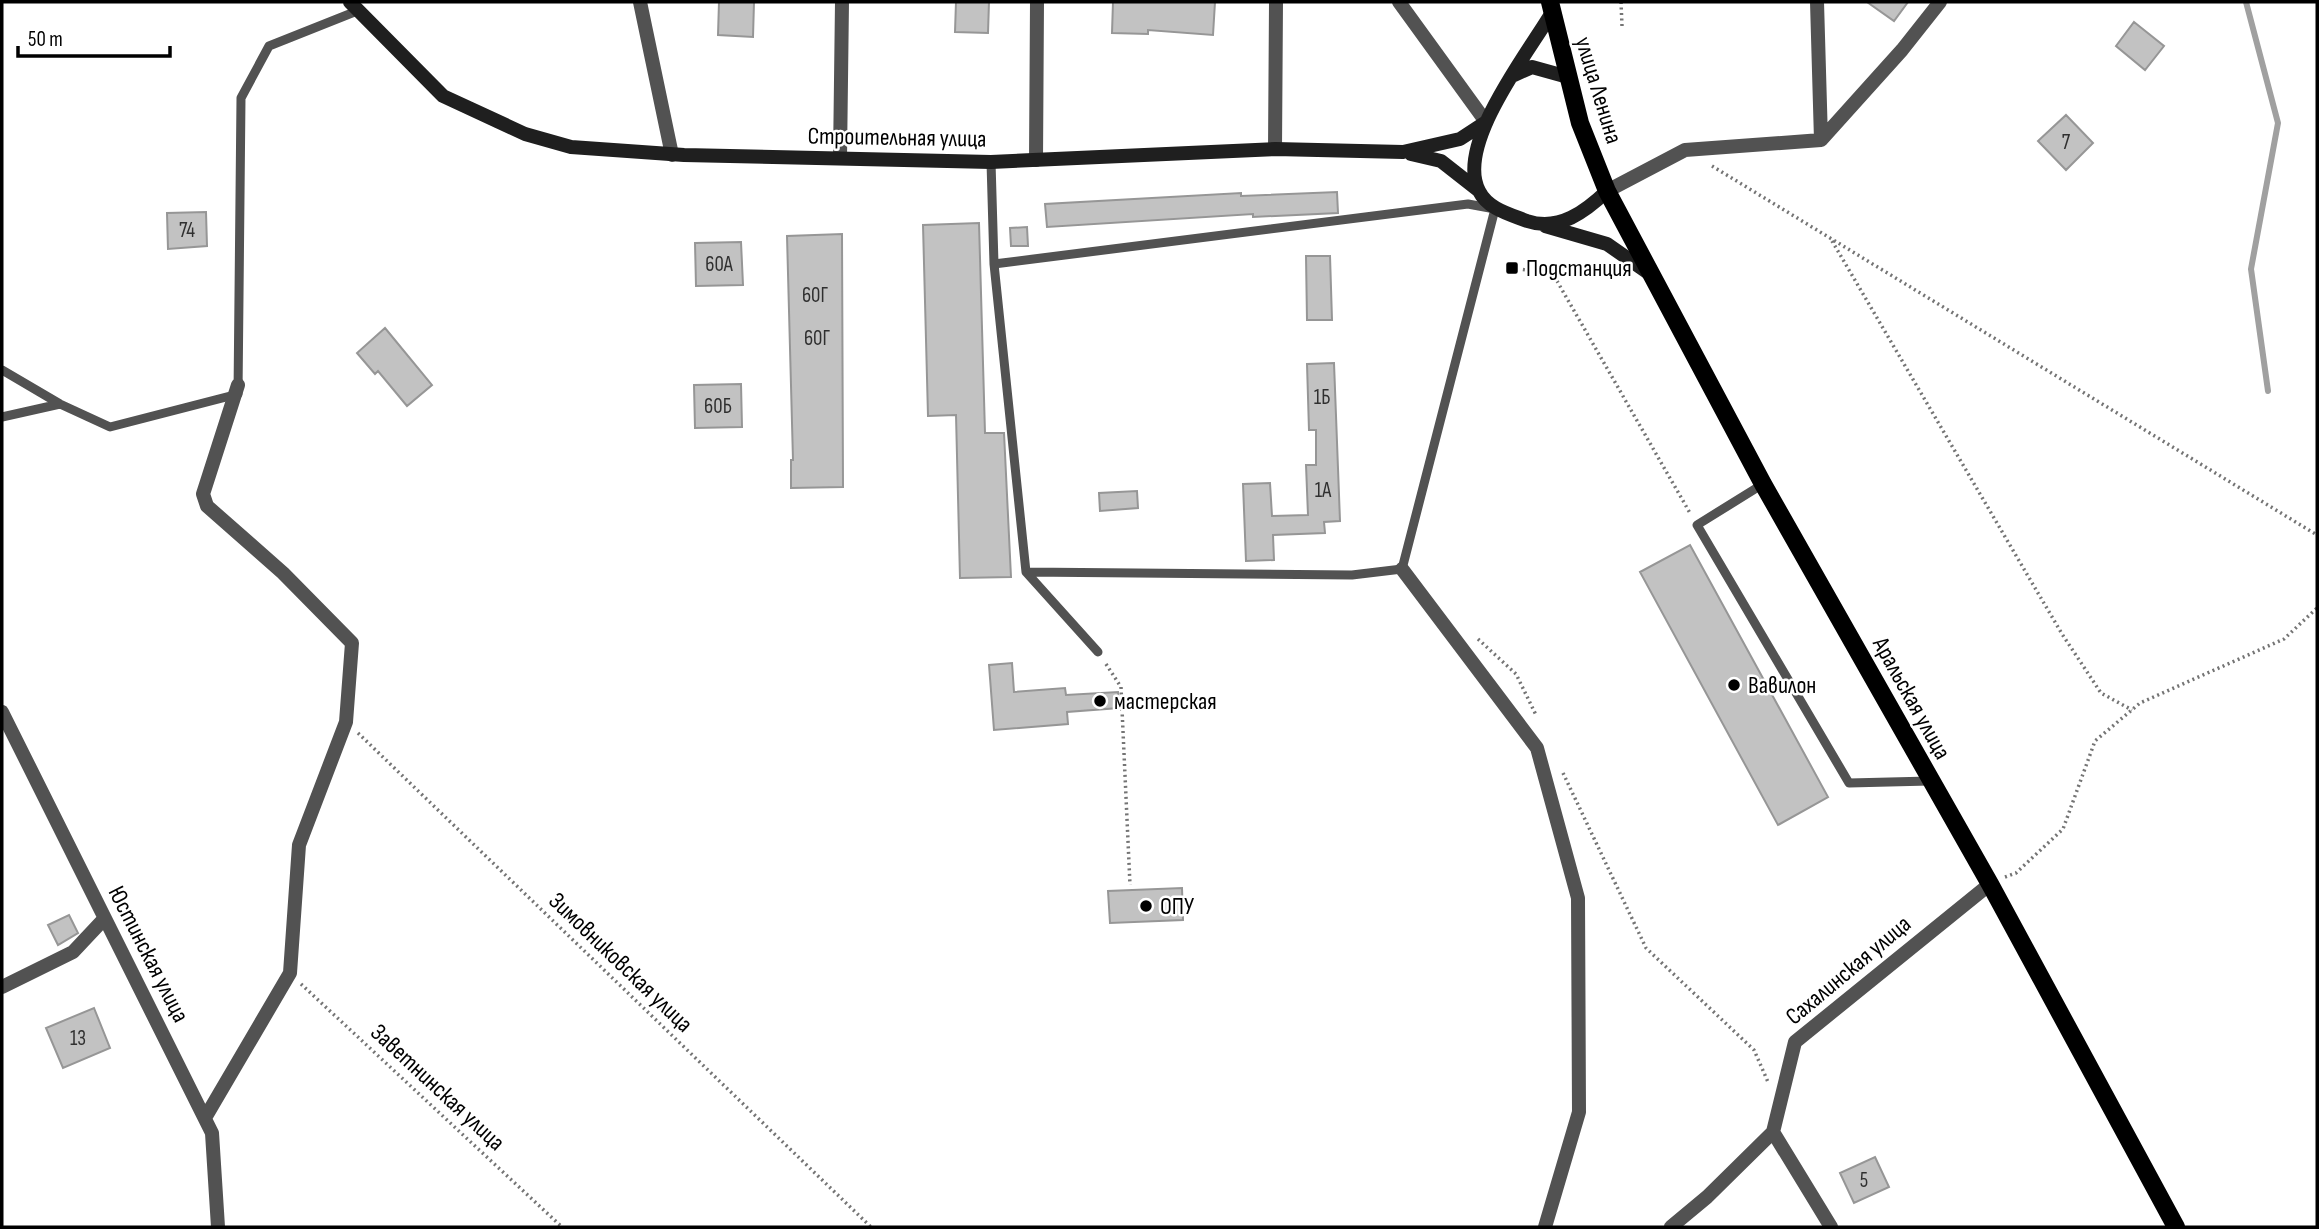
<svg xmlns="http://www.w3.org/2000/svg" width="2319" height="1229" font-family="'Sofia Sans Condensed',sans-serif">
	<rect width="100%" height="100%" fill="#fff"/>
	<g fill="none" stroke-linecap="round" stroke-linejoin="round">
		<path stroke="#a0a0a0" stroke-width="6" d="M 2246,2 L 2278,123 L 2251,269 L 2268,391"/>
	</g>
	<path fill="#c2c2c2" stroke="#969696" stroke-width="2" d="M 719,2 L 754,2 L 753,37 L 718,35 Z
		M 956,2 L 989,2 L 988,33 L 955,32 Z
		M 1113,2 L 1215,2 L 1213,35 L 1148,30 L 1148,34 L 1112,33 Z
		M 1867,2 L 1908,2 L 1894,21 Z
		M 2134,22 L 2164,46 L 2145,70 L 2116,46 Z
		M 2066,115 L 2093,143 L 2066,170 L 2038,141 Z
		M 1337,192 L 1338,213 L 1253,217 L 1253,214 L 1047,227 L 1045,204 L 1241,193 L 1241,196 Z
		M 206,212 L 207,246 L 168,249 L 167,213 Z
		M 979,223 L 985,433 L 1004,433 L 1011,577 L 960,578 L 956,415 L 928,416 L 923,225 Z
		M 1027,227 L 1028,246 L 1011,246 L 1010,228 Z
		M 842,234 L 843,487 L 791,488 L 791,460 L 793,460 L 787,236 Z
		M 741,242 L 743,285 L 696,286 L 695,243 Z
		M 1306,256 L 1330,256 L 1332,320 L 1307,320 Z
		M 385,328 L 432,385 L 407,406 L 378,371 L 375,374 L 357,353 Z
		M 1334,363 L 1340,521 L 1324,522 L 1325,533 L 1273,535 L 1274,560 L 1246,561 L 1243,484 L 1270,483 L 1272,516 L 1308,515 L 1306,465 L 1316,465 L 1316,430 L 1309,430 L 1307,364 Z
		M 741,384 L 742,427 L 695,428 L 694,385 Z
		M 1137,491 L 1138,508 L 1100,511 L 1099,493 Z
		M 1690,545 L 1828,797 L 1778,825 L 1640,572 Z
		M 1012,663 L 1014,692 L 1065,688 L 1066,695 L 1118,692 L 1119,708 L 1067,712 L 1068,724 L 994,730 L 989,665 Z
		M 1182,888 L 1183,920 L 1110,923 L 1108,891 Z
		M 69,915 L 78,933 L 58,945 L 48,925 Z
		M 94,1008 L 110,1048 L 63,1068 L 46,1028 Z
		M 1875,1157 L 1889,1187 L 1854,1203 L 1840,1173 Z"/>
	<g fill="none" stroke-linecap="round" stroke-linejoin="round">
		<path stroke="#747474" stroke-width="3.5" stroke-dasharray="2 3.5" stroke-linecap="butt" d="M 1621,2 L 1622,26
			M 1712,166 L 2317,535
			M 1832,241 L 2062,634 L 2101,693 L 2132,710
			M 1512,268 L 1553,274 L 1690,513
			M 1478,639 L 1516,674 L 1536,715
			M 1106,664 L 1121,687 L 1130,885
			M 358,733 L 871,1227
			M 1563,773 L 1646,948 L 1754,1050 L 1768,1082
			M 2005,877 L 2016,873 L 2063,829 L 2095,741 L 2140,703 L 2284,639 L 2317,608
			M 301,984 L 562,1227"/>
		<path stroke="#525252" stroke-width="9" d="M 991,162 L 994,264 L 1026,572 L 1098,652
			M 994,264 L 1468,204 L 1495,209 L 1402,569 L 1352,575 L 1026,572
			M 2,370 L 60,404 L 110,427 L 238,394 L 241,98 L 269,46 L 357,11
			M 2,417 L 60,404
			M 1763,484 L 1697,525 L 1849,783 L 1930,781"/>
		<path stroke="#525252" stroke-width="14" d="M 640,2 L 672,155
			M 1399,2 L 1486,122
			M 1817,2 L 1821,140
			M 1275,149 L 1276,2
			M 840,158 L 842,2
			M 1036,160 L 1037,2
			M 1607,191 L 1685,150 L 1821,140 L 1902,50 L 1940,2
			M 1402,569 L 1537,748 L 1578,898 L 1579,1112 L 1545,1227
			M 2,712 L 212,1133 L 218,1227
			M 2,987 L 73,952 L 104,919
			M 205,1118 L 290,973 L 299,845 L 346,722 L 352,643 L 283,573 L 207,506 L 203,494 L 238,385
			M 1671,1227 L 1707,1197 L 1773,1132
			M 1831,1227 L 1773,1132 L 1795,1042 L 1990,884"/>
		<path stroke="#1f1f1f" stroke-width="14" d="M 350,2 L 443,96 L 525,134 L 571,147 L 684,155 L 991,162 L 1275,149 L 1403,152 L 1460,139 L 1486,122
			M 1551,14 C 1528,53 1455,145 1479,191 C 1488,209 1509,214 1527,221 C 1559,232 1586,211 1607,191
			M 1514,75 L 1532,67 L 1568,77
			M 1411,154 L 1441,161 L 1478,190
			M 1545,226 L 1607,244 L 1650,274"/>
		<path stroke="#000" stroke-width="18" d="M 1550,2 L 1580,123 L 1607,191 L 1763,484 L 1990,884 L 2176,1227"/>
	</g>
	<g fill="#000" stroke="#fff" stroke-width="2.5">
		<rect x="1505" y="261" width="14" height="14" rx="3.5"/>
		<circle cx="1734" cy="685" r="7"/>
		<circle cx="1100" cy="701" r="7"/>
		<circle cx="1146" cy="906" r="7"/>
	</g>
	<g text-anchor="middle" stroke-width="5" stroke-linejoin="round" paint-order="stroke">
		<g font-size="21" fill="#303030">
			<text x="2066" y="149">7</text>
			<text x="187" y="237">74</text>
			<text x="719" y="271">60А</text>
			<text x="815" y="302">60Г</text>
			<text x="817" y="345">60Г</text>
			<text x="1322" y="404">1Б</text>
			<text x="718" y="413">60Б</text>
			<text x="1323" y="497">1А</text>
			<text x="78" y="1045">13</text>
			<text x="1864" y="1187">5</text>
		</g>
		<g font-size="24" fill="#000" stroke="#fff">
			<text transform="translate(1599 90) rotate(73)" y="8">улица Ленина</text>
			<text transform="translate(897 137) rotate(1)" y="8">Строительная улица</text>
			<text transform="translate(1912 698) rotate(61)" y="8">Аральская улица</text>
			<text transform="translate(149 954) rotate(63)" y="8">Юстинская улица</text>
			<text transform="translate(621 962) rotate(44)" y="8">Зимовниковская улица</text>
			<text transform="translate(1848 970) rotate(-40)" y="8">Сахалинская улица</text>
			<text transform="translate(438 1087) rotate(43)" y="8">Заветнинская улица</text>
		</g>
		<g font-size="24" fill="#000" stroke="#fff" text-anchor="start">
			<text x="1526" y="276">Подстанция</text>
			<text x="1748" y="693">Вавилон</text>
			<text x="1114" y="709">мастерская</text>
			<text x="1160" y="914">ОПУ</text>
		</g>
	</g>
	<rect width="2319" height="1229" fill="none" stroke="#000000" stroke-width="7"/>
	<path d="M18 46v10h152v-10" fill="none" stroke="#000000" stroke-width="3.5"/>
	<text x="28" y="46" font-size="21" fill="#000000" stroke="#ffffff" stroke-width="5" paint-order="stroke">50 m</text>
</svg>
